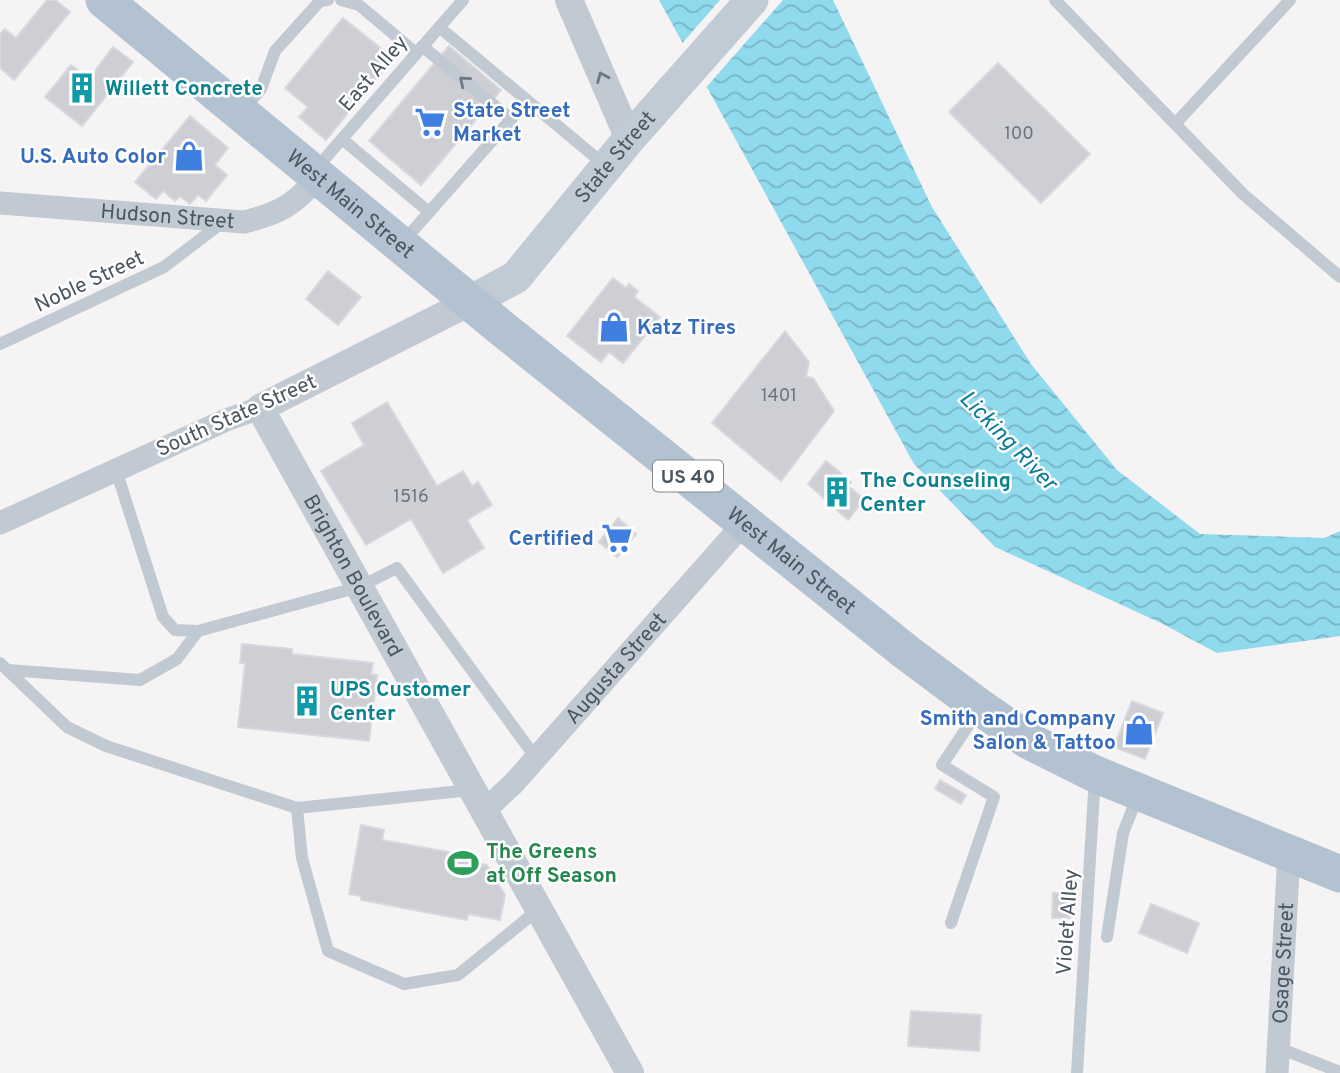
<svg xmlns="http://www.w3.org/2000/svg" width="1340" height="1073" font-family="Overpass,sans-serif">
	<defs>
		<pattern id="water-waves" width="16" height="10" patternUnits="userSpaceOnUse" patternTransform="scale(1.75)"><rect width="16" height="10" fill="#90daee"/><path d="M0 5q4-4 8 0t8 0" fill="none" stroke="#78b4c4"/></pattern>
	</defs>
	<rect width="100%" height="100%" fill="#f5f3f3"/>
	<path fill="url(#water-waves)" d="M 659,0 L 833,0 L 932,207 L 1031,364 L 1117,470 L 1200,534 L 1324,538 L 1340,531 L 1340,636 L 1217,653 L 1161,623 L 995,547 L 914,464 Z"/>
	<path fill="#f5f3f3" d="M 720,0 L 783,0 L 703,91 L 679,47 Z"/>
	<path fill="#cdcfd5" stroke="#d7d9de" stroke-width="2" d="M 47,0 L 55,0 L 70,12 L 14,80 L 0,68 L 0,34 L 5,29 L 16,38 Z
		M 343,18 L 393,58 L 326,140 L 299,117 L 308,107 L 285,88 Z
		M 449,46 L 501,90 L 421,185 L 369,141 Z
		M 113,47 L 133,62 L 82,126 L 45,97 L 71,65 L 89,79 Z
		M 998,63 L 1090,154 L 1041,203 L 949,112 Z
		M 190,116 L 228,148 L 215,165 L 227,175 L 206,201 L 198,195 L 190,204 L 180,196 L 175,201 L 163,191 L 156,199 L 135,182 Z
		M 328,271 L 361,297 L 338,325 L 306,299 Z
		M 613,278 L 626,288 L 629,284 L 638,291 L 634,297 L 660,317 L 623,363 L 609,352 L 601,362 L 567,336 Z
		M 785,331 L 809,362 L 806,377 L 813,378 L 834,411 L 781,481 L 712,423 Z
		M 387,402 L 437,486 L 463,471 L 472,486 L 478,482 L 492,505 L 467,520 L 484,548 L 443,573 L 411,519 L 366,545 L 321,471 L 364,445 L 352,423 Z
		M 826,461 L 851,482 L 848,486 L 864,499 L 848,520 L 808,484 Z
		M 618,518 L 636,534 L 617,557 L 599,542 Z
		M 242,644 L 292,649 L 292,654 L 373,663 L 371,674 L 377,675 L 369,741 L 238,727 L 245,663 L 240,663 Z
		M 1132,701 L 1163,713 L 1145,759 L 1114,747 Z
		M 940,780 L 966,795 L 961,804 L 935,789 Z
		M 361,825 L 384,830 L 382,840 L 476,857 L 475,862 L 487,865 L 505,895 L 500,920 L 468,914 L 467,920 L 361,900 L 361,896 L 349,894 Z
		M 1053,893 L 1071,893 L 1070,918 L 1052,918 Z
		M 1151,904 L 1199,923 L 1187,953 L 1139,933 Z
		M 911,1011 L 981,1015 L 979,1051 L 908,1046 Z"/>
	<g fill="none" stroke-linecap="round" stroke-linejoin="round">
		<path stroke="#c1cad2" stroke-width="12" d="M 341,0 L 359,5 L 416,53
			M 1055,0 L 1243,194 L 1340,277
			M 439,27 L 606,166
			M 422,46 L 511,119
			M 243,110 L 261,89 L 275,51 L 320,1 L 328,0
			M 1175,124 L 1290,0
			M 342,139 L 429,212
			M 314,171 L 463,0
			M 402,243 L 527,101
			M 0,344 L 164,267 L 223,222
			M 116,470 L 163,617 L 175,630 L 198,631 L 359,587 L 397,568 L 536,758
			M 0,663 L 67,727 L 106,746 L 297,808
			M 8,670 L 140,680 L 177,659 L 198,631
			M 471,790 L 297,808 L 302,858 L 328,951 L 404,984 L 458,975 L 539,909
			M 951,923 L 994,797 L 942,765 L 978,711
			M 1107,937 L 1123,833 L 1138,795
			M 1279,1048 L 1340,1072
			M 1077,1073 L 1095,776"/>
		<g stroke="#c1cad2" stroke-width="23">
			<path id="s1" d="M 0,203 L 244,222 C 281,213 293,205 319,177"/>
			<path d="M 0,523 L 226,420 L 260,408"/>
			<path id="s2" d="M 483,812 L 514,783 L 745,522"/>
			<path id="s3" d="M 1277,1073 L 1289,853"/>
		</g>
		<g stroke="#c1cad2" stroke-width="28">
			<path d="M 569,0 L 629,139"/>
			<path id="s4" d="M 470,302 L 260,408 L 630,1073"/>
		</g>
		<path stroke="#c1cbd6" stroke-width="33" id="s5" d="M 470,302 L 516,277 L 629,139 L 752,0"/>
		<path stroke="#b3c2d1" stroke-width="37" id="s6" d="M 104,0 L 499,326 L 906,652 L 981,708 L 1029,741 L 1095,774 L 1340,874"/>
	</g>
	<defs><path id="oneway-chevron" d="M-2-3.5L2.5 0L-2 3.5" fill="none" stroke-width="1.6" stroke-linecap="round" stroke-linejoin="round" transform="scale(1.75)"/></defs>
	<g stroke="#6e7983">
		<use href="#oneway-chevron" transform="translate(602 77) rotate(-113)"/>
		<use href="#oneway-chevron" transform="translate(464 81) rotate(-140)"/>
	</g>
	<defs>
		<g id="building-bare" transform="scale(2.415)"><path d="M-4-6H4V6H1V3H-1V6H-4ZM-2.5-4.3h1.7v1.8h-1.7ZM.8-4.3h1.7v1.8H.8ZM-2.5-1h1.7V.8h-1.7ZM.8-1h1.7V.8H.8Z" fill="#0f9aa8" stroke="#fff" stroke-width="2.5" paint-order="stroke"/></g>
		<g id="supermarket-bare" transform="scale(2.415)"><path d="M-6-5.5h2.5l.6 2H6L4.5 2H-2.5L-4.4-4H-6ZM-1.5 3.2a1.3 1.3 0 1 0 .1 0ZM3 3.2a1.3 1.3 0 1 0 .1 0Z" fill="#3f7fe0" stroke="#fff" stroke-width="2.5" paint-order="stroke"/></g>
		<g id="shop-bare" transform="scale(2.415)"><path d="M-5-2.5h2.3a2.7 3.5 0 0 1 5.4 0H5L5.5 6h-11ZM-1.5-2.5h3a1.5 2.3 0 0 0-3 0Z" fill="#3f7fe0" stroke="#fff" stroke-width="2.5" paint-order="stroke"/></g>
		<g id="stadium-bare" transform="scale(2.415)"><path d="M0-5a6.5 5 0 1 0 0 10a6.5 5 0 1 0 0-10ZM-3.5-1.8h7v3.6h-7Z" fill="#2e9e5b" stroke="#fff" stroke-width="2.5" paint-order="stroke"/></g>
	</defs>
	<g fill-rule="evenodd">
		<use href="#building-bare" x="82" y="88"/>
		<use href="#supermarket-bare" x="430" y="122"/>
		<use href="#shop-bare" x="189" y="156"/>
		<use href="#shop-bare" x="614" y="327"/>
		<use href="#building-bare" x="837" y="492"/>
		<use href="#supermarket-bare" x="617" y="538"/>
		<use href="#building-bare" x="307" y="701"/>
		<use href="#shop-bare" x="1139" y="730"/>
		<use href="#stadium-bare" x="463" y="863"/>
	</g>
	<g text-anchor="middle" stroke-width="5" stroke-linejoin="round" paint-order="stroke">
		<g font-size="18" fill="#6b747e">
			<text x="1019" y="139">100</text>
			<text x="779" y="401">1401</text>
			<text x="411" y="502">1516</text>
		</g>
		<rect fill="#fff" stroke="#808990" stroke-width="2" x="653" y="460.5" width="70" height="31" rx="5"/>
		<g font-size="19" font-weight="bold" fill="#4a5661">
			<text x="688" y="483">US 40</text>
		</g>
		<g font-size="21" fill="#4a5661" stroke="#fff">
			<text transform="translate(373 73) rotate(-49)" y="7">East Alley</text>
			<text dy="7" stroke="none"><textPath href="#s5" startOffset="208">State Street</textPath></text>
			<text dy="7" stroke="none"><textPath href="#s6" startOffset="320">West Main Street</textPath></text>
			<text dy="7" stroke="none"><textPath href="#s1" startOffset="168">Hudson Street</textPath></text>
			<text transform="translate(89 281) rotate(-25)" y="7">Noble Street</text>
			<text transform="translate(236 415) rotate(-24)" y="7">South State Street</text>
			<text dy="7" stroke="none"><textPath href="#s6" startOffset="887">West Main Street</textPath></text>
			<text dy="7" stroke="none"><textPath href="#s4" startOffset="427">Brighton Boulevard</textPath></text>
			<text dy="7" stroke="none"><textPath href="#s2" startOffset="196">Augusta Street</textPath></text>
			<text transform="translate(1067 922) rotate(-86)" y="7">Violet Alley</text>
			<text dy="7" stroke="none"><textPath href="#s3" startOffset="110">Osage Street</textPath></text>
		</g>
		<g font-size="21" font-weight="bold" fill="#0d838f" stroke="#fff" text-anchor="start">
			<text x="105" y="95">Willett Concrete</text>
			<text x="860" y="487">The Counseling<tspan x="860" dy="24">Center</tspan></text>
			<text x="330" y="696">UPS Customer<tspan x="330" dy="24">Center</tspan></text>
		</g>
		<g font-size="21" font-weight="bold" fill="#366cbe" stroke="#fff" text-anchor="end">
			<text x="453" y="117" text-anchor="start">State Street<tspan x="453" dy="24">Market</tspan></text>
			<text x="166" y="163">U.S. Auto Color</text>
			<text x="637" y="334" text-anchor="start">Katz Tires</text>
			<text x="594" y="545">Certified</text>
			<text x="1116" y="725">Smith and Company<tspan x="1116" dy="24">Salon &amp; Tattoo</tspan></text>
		</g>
		<g font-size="21" font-weight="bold" fill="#27864d" stroke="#fff" text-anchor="start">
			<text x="486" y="858">The Greens<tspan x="486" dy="24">at Off Season</tspan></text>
		</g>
		<g font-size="23" font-style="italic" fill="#0c7c9b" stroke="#fff">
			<text transform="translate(1009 440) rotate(46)" y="8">Licking River</text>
		</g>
	</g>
</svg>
